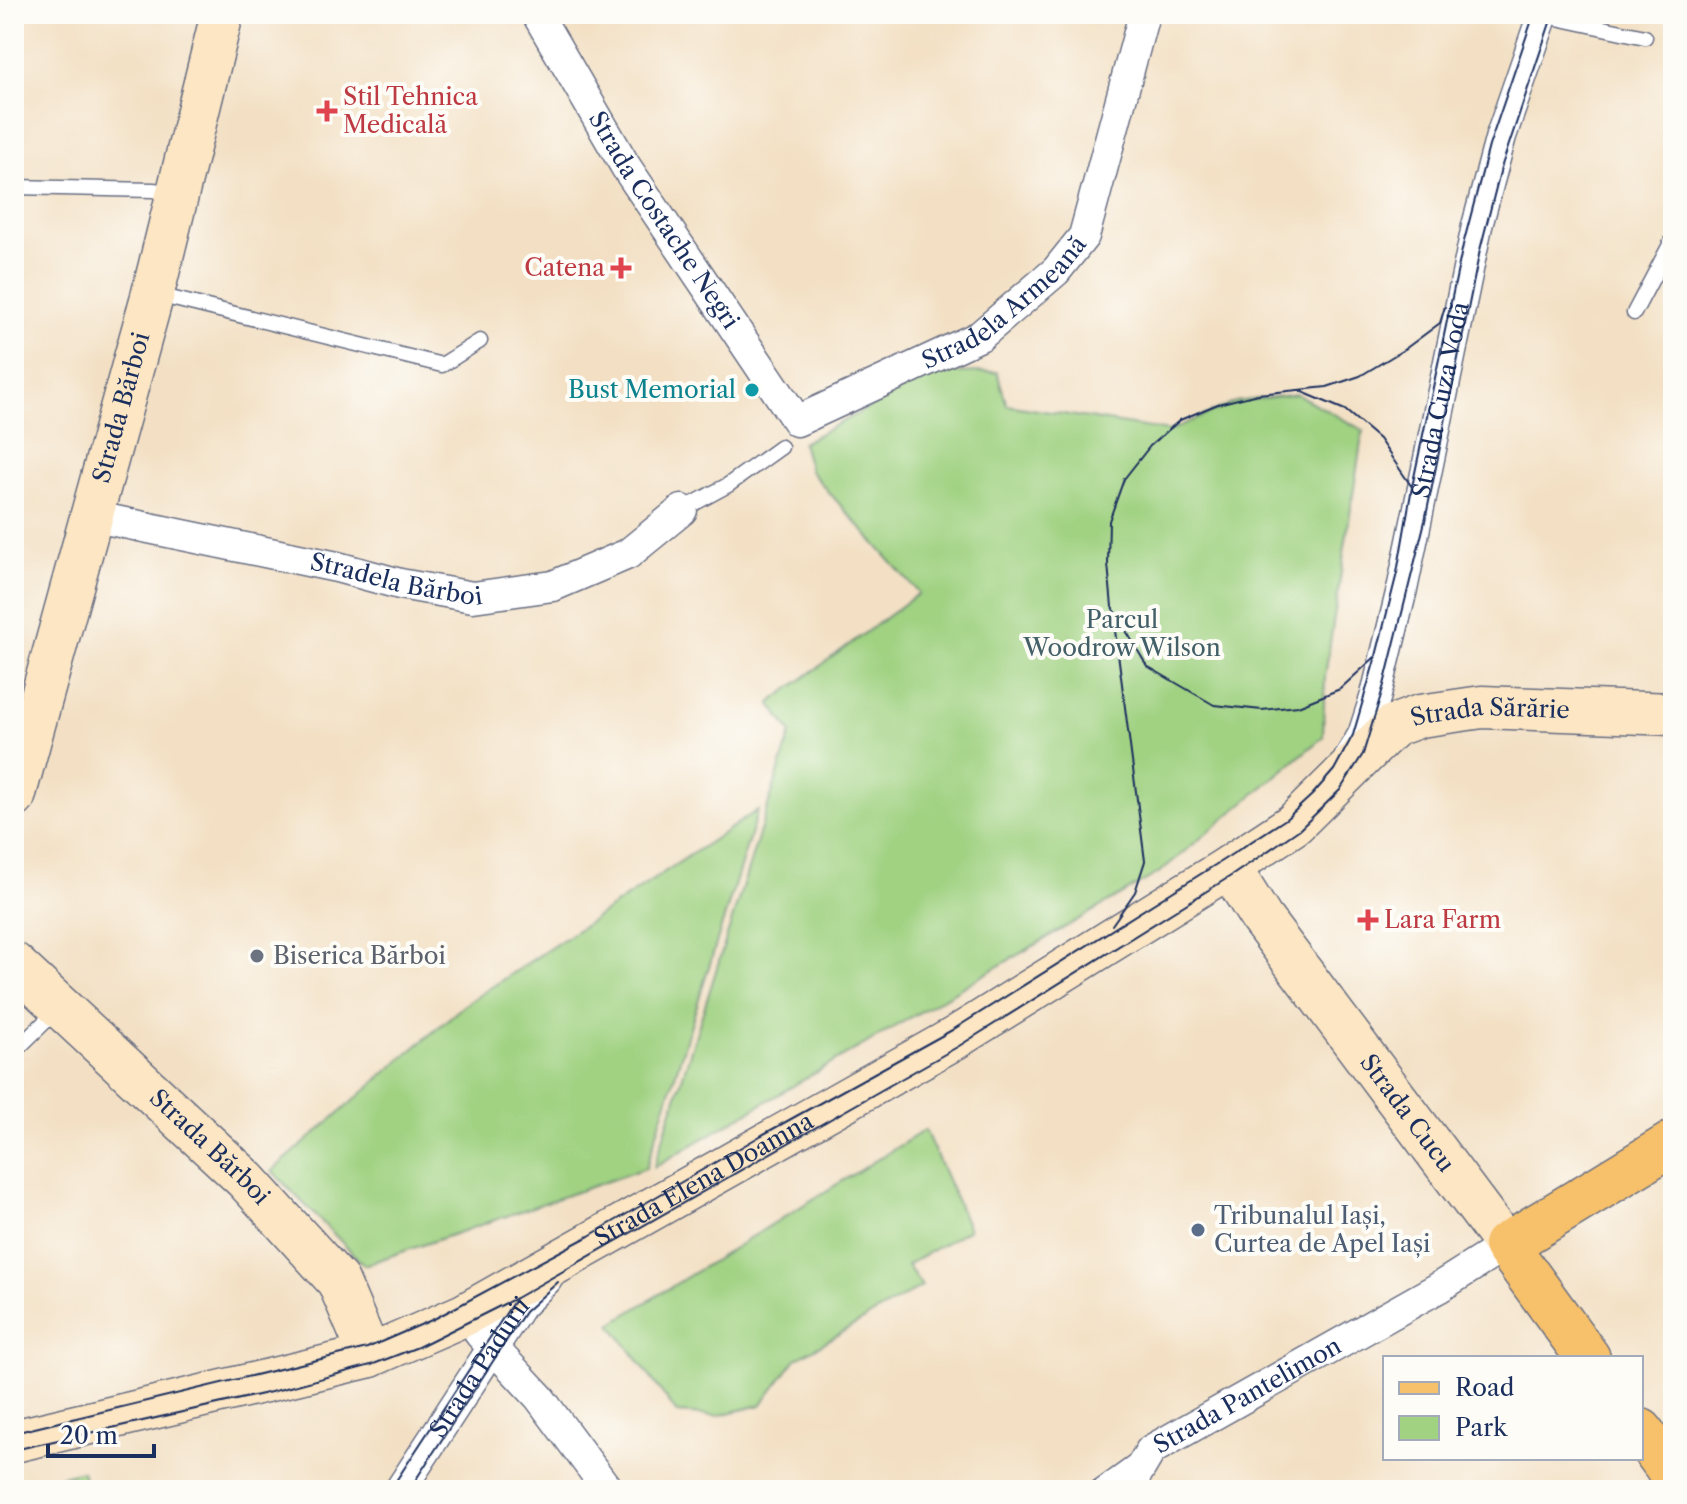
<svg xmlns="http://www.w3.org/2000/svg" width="1687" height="1504" font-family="'Libre Caslon Text',serif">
	<rect width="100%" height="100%" fill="#fdfcf7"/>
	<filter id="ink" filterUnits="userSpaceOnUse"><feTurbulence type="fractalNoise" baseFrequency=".0125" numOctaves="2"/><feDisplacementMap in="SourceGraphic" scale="16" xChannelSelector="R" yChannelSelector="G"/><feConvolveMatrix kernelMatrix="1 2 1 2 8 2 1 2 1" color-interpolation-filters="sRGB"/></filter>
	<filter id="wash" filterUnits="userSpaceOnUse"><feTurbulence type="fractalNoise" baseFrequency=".006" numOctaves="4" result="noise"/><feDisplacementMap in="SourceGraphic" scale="32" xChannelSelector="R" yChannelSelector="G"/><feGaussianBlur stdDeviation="1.8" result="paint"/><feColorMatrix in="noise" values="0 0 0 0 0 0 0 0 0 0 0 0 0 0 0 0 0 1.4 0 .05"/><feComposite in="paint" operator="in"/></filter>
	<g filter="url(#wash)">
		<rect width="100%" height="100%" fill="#f3e0c4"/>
		<path fill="#a0d282" stroke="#5e8070" stroke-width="2" d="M 997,372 L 1007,405 L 1169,431 L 1235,402 L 1297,394 L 1363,430 L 1325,676 L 1323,737 L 1160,872 L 654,1167 L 791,733 L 770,703 L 919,593 L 810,471 L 802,443 L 934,373 Z
			M 758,810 L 646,1168 L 364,1265 L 272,1171 L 463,1006 Z
			M 925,1130 L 969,1229 L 907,1265 L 922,1286 L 796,1359 L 761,1405 L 716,1416 L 677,1413 L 611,1324 Z
			M 82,1471 L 87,1490 L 14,1490 L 14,1488 Z"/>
	</g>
	<g filter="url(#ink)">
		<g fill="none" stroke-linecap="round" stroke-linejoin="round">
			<g stroke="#676d82" stroke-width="17">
				<path id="lane" d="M 1543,15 L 1645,37
					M 14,187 L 153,190 L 175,193
					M 158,295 L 442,365 L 480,341
					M 1634,313 L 1673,239
					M 682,510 L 728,485 L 781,447
					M 14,1052 L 57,1010
					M 1096,1490 L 1135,1462"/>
			</g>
			<g stroke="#676d82" stroke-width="33">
				<g id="street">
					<path id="s1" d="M 537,14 L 626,167 L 797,421 L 980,336 L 1056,271 L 1084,236 L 1144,14"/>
					<path id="s2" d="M 91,516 L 337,567 L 400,584 L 473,597 L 553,586 L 628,554 L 682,510"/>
					<path id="s3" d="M 1349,759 L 1363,735 L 1376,695 L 1403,585 L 1477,226 L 1501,136 L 1543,14"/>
					<path d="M 480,1334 L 539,1397 L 608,1490"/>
					<path id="s4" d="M 400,1490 L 520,1306 L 547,1279"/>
					<path id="s5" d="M 1133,1490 L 1132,1482 L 1151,1450 L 1438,1288 L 1506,1245"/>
				</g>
			</g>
			<g stroke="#676d82" stroke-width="45">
				<g id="secondary">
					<path id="s6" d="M 14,797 L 153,293 L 222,14"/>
					<path id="s7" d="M 1229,867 L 1261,918 L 1506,1245"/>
					<path id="s8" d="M 14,964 L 246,1180 L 338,1281 L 370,1356"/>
					<path id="s9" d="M 14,1441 L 370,1356 L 464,1315 L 955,1038 L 1229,867 L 1294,824 L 1393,726 L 1420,716 L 1482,707 L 1673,714"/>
				</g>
			</g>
			<g stroke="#676d82" stroke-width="47">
				<path id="primary" d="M 1588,1358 L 1506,1245 L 1673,1143
					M 1641,1431 L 1673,1475"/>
			</g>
			<use href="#lane" stroke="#fff" stroke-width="14"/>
			<use href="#street" stroke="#fff" stroke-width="30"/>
			<use href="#secondary" stroke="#fce6c4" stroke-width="42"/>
			<use href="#primary" stroke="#f7c06b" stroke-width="44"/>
			<path stroke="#1b2f5e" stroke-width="2" d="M 1300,391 L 1345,410 L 1379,439 L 1412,487 L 1412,493
				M 1375,657 L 1340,689 L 1298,706 L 1262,710 L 1214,705 L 1147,666 L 1112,607 L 1108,564 L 1109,521 L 1124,479 L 1150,446 L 1180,420 L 1218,404 L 1258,394 L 1327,387 L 1360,376 L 1405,349 L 1440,323 L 1445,307
				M 1112,925 L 1135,892 L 1145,861 L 1113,615
				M 14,1433 L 367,1348 L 434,1319 L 589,1236 L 762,1135 L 954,1029 L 1223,860 L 1286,819 L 1312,795 L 1334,770 L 1353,735 L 1376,656 L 1397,573 L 1412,487 L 1463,245 L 1489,146 L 1534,14
				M 14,1450 L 271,1392 L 371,1365 L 418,1347 L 516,1298 L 959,1046 L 1234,874 L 1300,829 L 1340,790 L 1363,754 L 1384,685 L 1425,521 L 1480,250 L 1501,168 L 1553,14
				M 390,1490 L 514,1301
				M 409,1490 L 525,1312 L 558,1282"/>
		</g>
	</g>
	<g fill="#e0444e" stroke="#fdfcf7" stroke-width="3">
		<path d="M323 99h8v8h8v8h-8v8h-8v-8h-8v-8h8z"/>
		<path d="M617 256h8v8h8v8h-8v8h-8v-8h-8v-8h8z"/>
		<path d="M1364 908h8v8h8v8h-8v8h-8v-8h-8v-8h8z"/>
	</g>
	<circle fill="#0f9aa8" stroke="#fdfcf7" stroke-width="3" cx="752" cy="390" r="8"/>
	<circle fill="#6b7280" stroke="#fdfcf7" stroke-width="3" cx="257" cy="956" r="8"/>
	<circle fill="#5c6f8a" stroke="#fdfcf7" stroke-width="3" cx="1198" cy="1230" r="8"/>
	<g text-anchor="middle" stroke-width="8" stroke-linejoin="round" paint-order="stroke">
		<g font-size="24" fill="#be3a42" stroke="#fdfcf7" text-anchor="start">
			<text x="343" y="105">Stil Tehnica<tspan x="343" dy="28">Medicală</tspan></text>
			<text x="605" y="276" text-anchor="end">Catena</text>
			<text x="1384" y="928">Lara Farm</text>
		</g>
		<g font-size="24" fill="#1b2f5e" stroke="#fdfcf7">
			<text dy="8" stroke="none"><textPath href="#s1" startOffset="242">Strada Costache Negri</textPath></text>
			<text dy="8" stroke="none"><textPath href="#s1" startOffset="724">Stradela Armeană</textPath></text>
			<text dy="8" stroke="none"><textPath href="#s3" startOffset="372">Strada Cuza Vodă</textPath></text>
			<text dy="8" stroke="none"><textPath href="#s6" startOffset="404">Strada Bărboi</textPath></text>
			<text dy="8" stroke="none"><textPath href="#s2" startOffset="312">Stradela Bărboi</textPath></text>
			<text dy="8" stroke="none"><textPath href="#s9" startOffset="1672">Strada Sărărie</textPath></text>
			<text dy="8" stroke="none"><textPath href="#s7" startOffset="304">Strada Cucu</textPath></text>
			<text dy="8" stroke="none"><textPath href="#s8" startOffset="268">Strada Bărboi</textPath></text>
			<text dy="8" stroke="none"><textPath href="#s9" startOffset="744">Strada Elena Doamna</textPath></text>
			<text dy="8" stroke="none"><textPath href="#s4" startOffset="146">Strada Pădurii</textPath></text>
			<text dy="8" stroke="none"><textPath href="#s5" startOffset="156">Strada Pantelimon</textPath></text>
		</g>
		<g font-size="24" fill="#0d838f" stroke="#fdfcf7" text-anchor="end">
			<text x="736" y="398">Bust Memorial</text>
		</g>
		<g font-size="24" fill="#436069" stroke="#fdfcf7">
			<text x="1122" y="628">Parcul<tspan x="1122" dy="28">Woodrow Wilson</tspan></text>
		</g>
		<g font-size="24" fill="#5b616d" stroke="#fdfcf7" text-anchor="start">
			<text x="273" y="964">Biserica Bărboi</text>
		</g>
		<g font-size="24" fill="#4e5e75" stroke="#fdfcf7" text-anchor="start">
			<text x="1214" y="1224">Tribunalul Iași,<tspan x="1214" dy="28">Curtea de Apel Iași</tspan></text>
		</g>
	</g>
	<rect width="1687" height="1504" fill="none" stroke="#fdfcf7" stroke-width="48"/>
	<rect x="1383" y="1356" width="260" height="104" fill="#fdfcf7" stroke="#a3aaba" stroke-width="2"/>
	<rect x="1399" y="1382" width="40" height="12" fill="#f7c06b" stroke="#a3aaba" stroke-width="2"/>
	<text x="1455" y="1396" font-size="24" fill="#1b2f5e">Road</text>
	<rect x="1399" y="1416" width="40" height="24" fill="#a0d282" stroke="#a3aaba" stroke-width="2"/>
	<text x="1455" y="1436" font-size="24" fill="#1b2f5e">Park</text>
	<path d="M48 1444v12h106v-12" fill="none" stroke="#1b2f5e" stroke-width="4"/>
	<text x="60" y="1444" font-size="24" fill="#1b2f5e" stroke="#fdfcf7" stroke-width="6" paint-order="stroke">20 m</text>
</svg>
